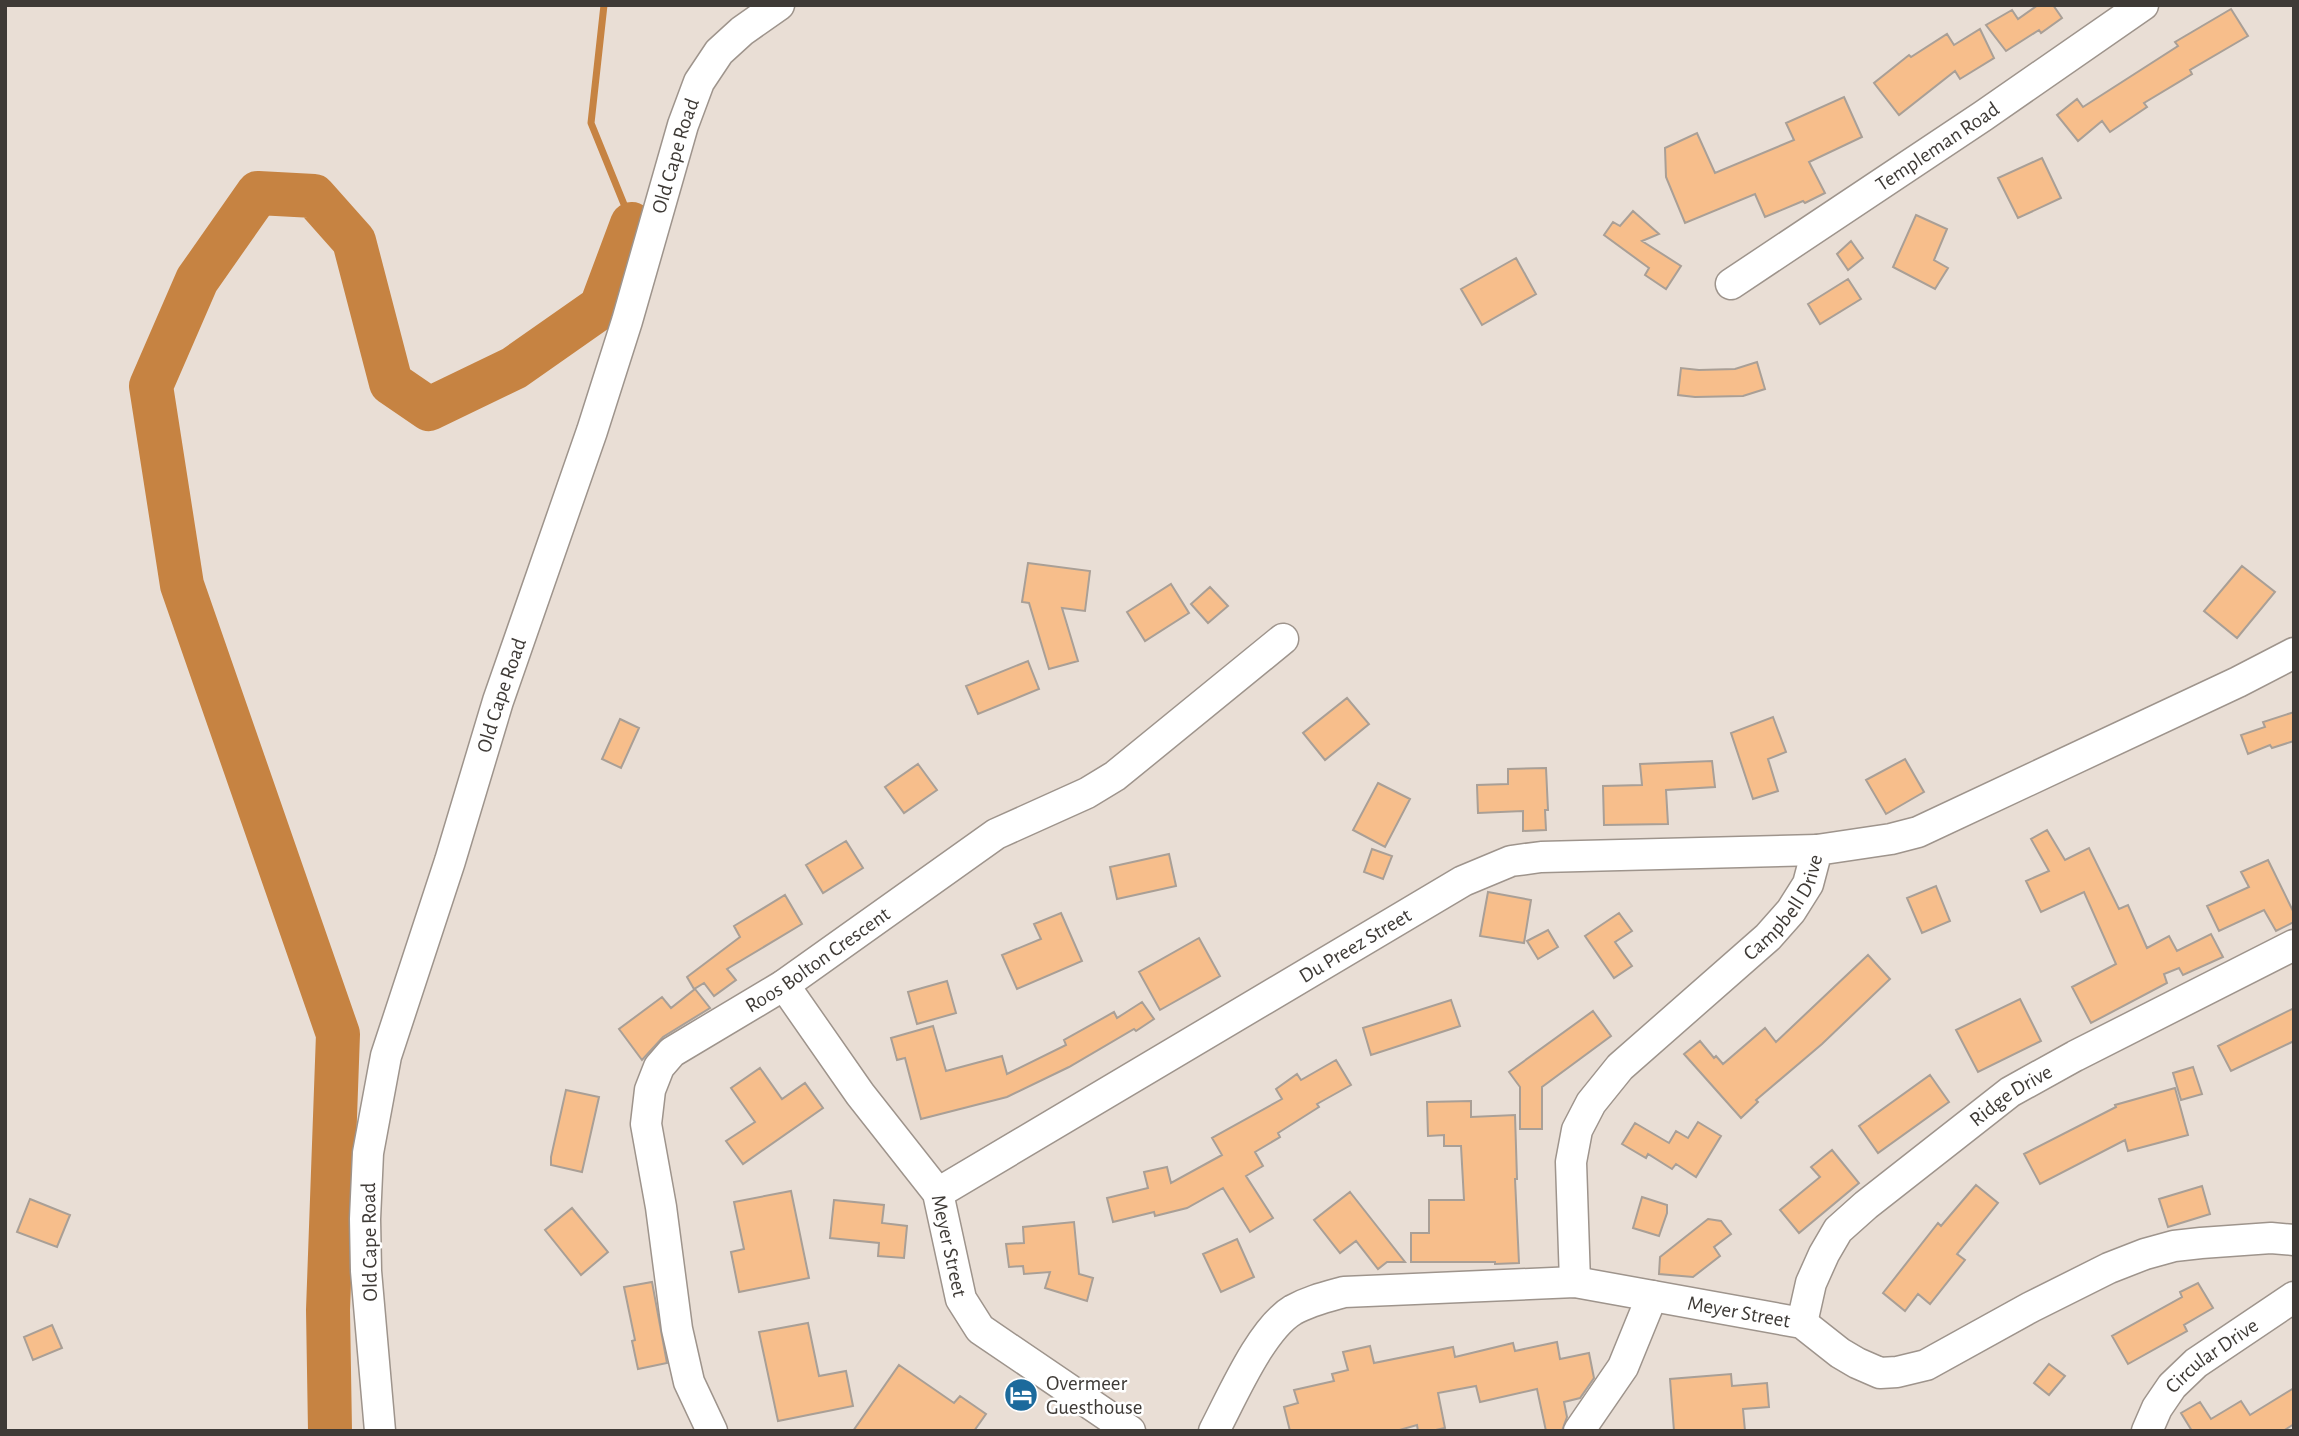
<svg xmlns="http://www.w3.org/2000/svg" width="2299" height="1436" font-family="'Alegreya Sans',sans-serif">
	<rect width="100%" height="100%" fill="#e9ded5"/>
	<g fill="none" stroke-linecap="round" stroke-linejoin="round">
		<path stroke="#c68342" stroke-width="7" d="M 604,5 L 591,123 L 632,224"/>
		<path stroke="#c68342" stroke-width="44" d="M 330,1431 L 328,1310 L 338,1034 L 182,585 L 151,386 L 197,280 L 258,193 L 314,196 L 354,241 L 391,383 L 429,409 L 514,368 L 601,307 L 632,224"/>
	</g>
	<path fill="#f7be8b" stroke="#a99f96" stroke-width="2" d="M 2038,5 L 2053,5 L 2062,18 L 2041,33 L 2039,30 L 2006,51 L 1986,25 L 2012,10 L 2018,19 Z
		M 2231,9 L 2248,36 L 2190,70 L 2192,74 L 2144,103 L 2147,107 L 2110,132 L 2102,121 L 2078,141 L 2057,115 L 2077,99 L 2083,107 L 2178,46 L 2175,42 Z
		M 1980,29 L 1994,58 L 1960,79 L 1955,71 L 1899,115 L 1874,83 L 1909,55 L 1911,57 L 1947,34 L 1954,45 Z
		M 1844,97 L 1862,137 L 1809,162 L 1825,193 L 1805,203 L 1803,201 L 1765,217 L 1755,194 L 1685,223 L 1666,177 L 1665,148 L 1697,133 L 1715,173 L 1794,140 L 1786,123 Z
		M 2042,158 L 2061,198 L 2018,218 L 1998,178 Z
		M 1633,211 L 1659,234 L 1642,241 L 1681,266 L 1666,289 L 1645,275 L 1649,268 L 1604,235 L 1613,222 L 1620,226 Z
		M 1916,215 L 1947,229 L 1934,260 L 1948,268 L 1935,289 L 1893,267 Z
		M 1851,241 L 1863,258 L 1848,270 L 1837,254 Z
		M 1516,258 L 1536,294 L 1482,325 L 1461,289 Z
		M 1848,279 L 1861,299 L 1820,324 L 1808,304 Z
		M 1757,362 L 1765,389 L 1743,396 L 1695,397 L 1678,395 L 1681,368 L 1699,370 L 1735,369 Z
		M 1028,563 L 1090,571 L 1085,611 L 1062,608 L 1078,661 L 1049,669 L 1029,603 L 1022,602 Z
		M 2242,566 L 2275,592 L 2237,638 L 2204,611 Z
		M 1171,584 L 1189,613 L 1145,641 L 1127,612 Z
		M 1210,587 L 1228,606 L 1208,623 L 1191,604 Z
		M 1028,661 L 1039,689 L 978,714 L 966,686 Z
		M 1347,698 L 1369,724 L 1325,760 L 1303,733 Z
		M 2294,712 L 2294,741 L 2272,748 L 2270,745 L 2248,754 L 2241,735 L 2265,727 L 2263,722 Z
		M 1773,717 L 1786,752 L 1768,759 L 1778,791 L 1753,799 L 1731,733 Z
		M 620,719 L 639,728 L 621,768 L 602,759 Z
		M 1905,759 L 1924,792 L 1886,814 L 1866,780 Z
		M 1712,761 L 1715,787 L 1666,790 L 1668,824 L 1604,825 L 1603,786 L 1642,785 L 1640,764 Z
		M 918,764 L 937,790 L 904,813 L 885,787 Z
		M 1546,768 L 1548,810 L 1545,810 L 1546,830 L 1523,831 L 1523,811 L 1478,813 L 1477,785 L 1508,784 L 1508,769 Z
		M 1378,783 L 1410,799 L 1385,847 L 1353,830 Z
		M 2047,830 L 2065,860 L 2089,848 L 2119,909 L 2128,905 L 2147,948 L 2169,936 L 2177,951 L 2211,934 L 2223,957 L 2183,975 L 2179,968 L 2164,974 L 2167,983 L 2091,1023 L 2072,987 L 2116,964 L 2084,892 L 2041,912 L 2026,881 L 2049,871 L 2031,839 Z
		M 846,841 L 863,868 L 823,893 L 806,865 Z
		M 1372,849 L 1392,856 L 1383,879 L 1364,872 Z
		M 1169,854 L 1176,886 L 1117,899 L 1110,867 Z
		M 2268,860 L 2294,913 L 2294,922 L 2276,931 L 2264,910 L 2219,931 L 2207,906 L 2249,887 L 2241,872 Z
		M 1936,886 L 1950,921 L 1922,933 L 1907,898 Z
		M 1488,892 L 1531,900 L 1524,943 L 1480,936 Z
		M 785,895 L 802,924 L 727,969 L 736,980 L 714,996 L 704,983 L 694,989 L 687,977 L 740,937 L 734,926 Z
		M 1061,913 L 1082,961 L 1017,989 L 1002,955 L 1041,939 L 1034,924 Z
		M 1619,913 L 1632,931 L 1615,942 L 1632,966 L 1614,978 L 1585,936 Z
		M 1548,930 L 1558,947 L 1538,959 L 1527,941 Z
		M 1199,938 L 1220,976 L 1160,1010 L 1139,972 Z
		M 1868,955 L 1890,979 L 1822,1044 L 1756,1100 L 1758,1102 L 1741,1118 L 1684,1054 L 1700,1041 L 1714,1058 L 1716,1056 L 1723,1064 L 1765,1028 L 1776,1042 Z
		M 947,981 L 956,1013 L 917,1024 L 908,992 Z
		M 695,989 L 710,1008 L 663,1037 L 642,1060 L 619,1029 L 662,997 L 671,1008 Z
		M 2020,999 L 2041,1041 L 1978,1072 L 1956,1030 Z
		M 1451,1000 L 1460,1026 L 1371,1055 L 1363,1028 Z
		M 1142,1002 L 1154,1019 L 1136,1031 L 1134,1029 L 1069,1067 L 1007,1097 L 921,1119 L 905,1058 L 897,1060 L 891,1038 L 933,1026 L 946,1071 L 1002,1056 L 1007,1074 L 1066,1045 L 1064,1040 L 1114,1012 L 1117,1018 Z
		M 2294,1008 L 2294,1041 L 2231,1071 L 2218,1046 Z
		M 1593,1011 L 1611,1036 L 1542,1087 L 1542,1129 L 1520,1129 L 1520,1087 L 1509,1072 Z
		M 1336,1060 L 1351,1085 L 1317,1104 L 1319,1107 L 1278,1133 L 1280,1137 L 1255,1152 L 1263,1166 L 1246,1176 L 1273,1218 L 1250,1232 L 1223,1188 L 1187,1208 L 1155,1216 L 1154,1212 L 1113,1222 L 1107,1198 L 1148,1188 L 1144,1172 L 1167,1167 L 1171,1183 L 1222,1155 L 1212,1138 L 1282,1099 L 1276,1089 L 1297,1074 L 1301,1080 Z
		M 2193,1067 L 2202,1094 L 2181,1100 L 2173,1073 Z
		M 760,1068 L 782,1099 L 805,1083 L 823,1108 L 743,1164 L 726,1141 L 755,1122 L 731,1088 Z
		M 1930,1075 L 1949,1102 L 1878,1153 L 1859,1126 Z
		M 2175,1088 L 2188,1135 L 2128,1151 L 2125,1140 L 2040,1184 L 2024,1154 L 2116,1107 L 2115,1105 Z
		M 566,1090 L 599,1097 L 582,1172 L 551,1165 L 551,1157 Z
		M 1471,1101 L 1471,1117 L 1515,1115 L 1517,1179 L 1515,1179 L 1519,1263 L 1495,1264 L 1495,1262 L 1411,1262 L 1411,1233 L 1429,1233 L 1429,1200 L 1464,1200 L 1461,1146 L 1444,1146 L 1444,1135 L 1428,1136 L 1427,1102 Z
		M 1698,1122 L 1721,1136 L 1696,1177 L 1676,1164 L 1672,1169 L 1648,1154 L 1646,1158 L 1622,1144 L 1635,1123 L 1669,1143 L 1676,1131 L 1688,1138 Z
		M 1832,1150 L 1859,1183 L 1799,1233 L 1780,1210 L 1820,1177 L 1811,1167 Z
		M 1976,1185 L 1998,1203 L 1957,1254 L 1965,1260 L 1930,1304 L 1918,1294 L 1905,1311 L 1883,1293 L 1938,1223 L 1941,1226 Z
		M 2202,1186 L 2210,1214 L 2168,1227 L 2159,1199 Z
		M 791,1191 L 809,1278 L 739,1292 L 731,1252 L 744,1249 L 734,1202 Z
		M 1350,1192 L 1405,1262 L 1387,1262 L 1378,1269 L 1356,1241 L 1340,1253 L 1314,1220 Z
		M 1642,1197 L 1667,1205 L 1667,1213 L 1659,1236 L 1633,1228 Z
		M 30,1199 L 70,1215 L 57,1247 L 17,1232 Z
		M 834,1200 L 884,1205 L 882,1223 L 907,1226 L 904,1258 L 878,1256 L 879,1243 L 830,1238 Z
		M 572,1208 L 608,1252 L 581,1275 L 545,1230 Z
		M 1708,1219 L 1721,1221 L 1731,1234 L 1714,1247 L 1720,1256 L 1693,1277 L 1659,1274 L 1660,1257 Z
		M 1074,1222 L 1079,1274 L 1093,1278 L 1087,1301 L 1045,1288 L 1050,1272 L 1024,1274 L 1023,1266 L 1009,1267 L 1006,1244 L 1024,1243 L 1023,1227 Z
		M 1237,1239 L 1254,1277 L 1221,1292 L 1203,1254 Z
		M 652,1282 L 667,1363 L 638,1369 L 632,1341 L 635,1340 L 624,1287 Z
		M 2198,1283 L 2213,1308 L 2184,1325 L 2187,1331 L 2128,1364 L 2112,1336 L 2182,1297 L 2180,1292 Z
		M 808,1323 L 819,1376 L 846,1371 L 853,1406 L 778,1421 L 759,1332 Z
		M 52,1325 L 62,1348 L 33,1360 L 24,1337 Z
		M 1557,1342 L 1560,1359 L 1589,1353 L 1594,1378 L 1580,1398 L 1564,1402 L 1567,1417 L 1562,1431 L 1546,1431 L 1537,1389 L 1480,1402 L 1476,1386 L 1438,1393 L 1445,1428 L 1431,1431 L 1418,1431 L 1417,1425 L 1396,1431 L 1290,1431 L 1284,1407 L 1298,1403 L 1294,1390 L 1334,1381 L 1332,1374 L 1348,1370 L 1343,1352 L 1370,1346 L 1374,1363 L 1453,1347 L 1455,1357 L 1513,1343 L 1515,1351 Z
		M 2049,1364 L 2065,1376 L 2049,1395 L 2034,1383 Z
		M 899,1365 L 954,1403 L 960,1396 L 986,1414 L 974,1431 L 853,1431 Z
		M 1731,1374 L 1732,1386 L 1767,1383 L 1769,1407 L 1743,1409 L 1745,1431 L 1674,1431 L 1670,1379 Z
		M 2294,1388 L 2294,1424 L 2283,1431 L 2192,1431 L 2181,1413 L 2200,1402 L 2211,1419 L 2241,1401 L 2250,1415 Z"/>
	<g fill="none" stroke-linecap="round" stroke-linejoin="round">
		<g stroke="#9e948c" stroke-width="33">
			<g id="minor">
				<path id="s1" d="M 1731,284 L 1983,116 L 2143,5"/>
				<path id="s2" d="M 784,985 L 860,1094 L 938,1193 L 961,1299 L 980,1329 L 1130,1431"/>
				<path id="s3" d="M 938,1193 L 1463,881 L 1511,861 L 1541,857 L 1817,850"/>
				<path id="s4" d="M 1575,1282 L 1571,1162 L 1577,1130 L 1591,1103 L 1620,1067 L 1768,937 L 1791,911 L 1808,884 L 1817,850 L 1891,839 L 1918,832 L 2238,682 L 2294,653"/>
				<path id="s5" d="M 1802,1323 L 1811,1283 L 1824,1254 L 1838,1230 L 1866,1205 L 2010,1092 L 2075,1056 L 2294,945"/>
				<path id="s6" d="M 380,1431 L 366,1271 L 365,1219 L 368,1153 L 386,1056 L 450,861 L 498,701 L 592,431 L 627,321 L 683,125 L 699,82 L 719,52 L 742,31 L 779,5"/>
				<path id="s7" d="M 712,1431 L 689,1382 L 677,1329 L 661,1207 L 646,1124 L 650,1090 L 659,1067 L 672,1052 L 784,985 L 996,834 L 1087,793 L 1115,776 L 1283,639"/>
				<path id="s8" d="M 1214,1431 C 1232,1397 1261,1329 1293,1310 C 1309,1301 1326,1297 1344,1292 L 1575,1282 L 1802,1323 L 1840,1353 L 1857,1363 L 1880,1373 L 1897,1372 L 1926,1365 L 2031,1307 L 2109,1268 L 2145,1254 L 2174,1246 L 2201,1243 L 2271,1238 L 2294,1240"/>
				<path d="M 1579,1431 L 1623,1367 L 1652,1296"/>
				<path id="s9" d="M 2147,1431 L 2157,1408 L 2172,1386 L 2196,1363 L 2294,1297"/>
			</g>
		</g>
		<use href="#minor" stroke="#fff" stroke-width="30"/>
	</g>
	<defs>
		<g id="hotel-disc" transform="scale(1.75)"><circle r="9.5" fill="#1c6a9c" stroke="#fff"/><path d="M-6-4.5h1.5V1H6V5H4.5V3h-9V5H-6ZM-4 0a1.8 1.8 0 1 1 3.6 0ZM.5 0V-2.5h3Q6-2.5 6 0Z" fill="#fff"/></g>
	</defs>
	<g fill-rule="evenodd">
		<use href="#hotel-disc" x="1021" y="1395"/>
	</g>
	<g text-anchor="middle" stroke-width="5" stroke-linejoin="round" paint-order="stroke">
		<g font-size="21" fill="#3e3a36" stroke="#fff">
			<text dy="7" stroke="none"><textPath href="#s1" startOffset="248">Templeman Road</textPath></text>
			<text dy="7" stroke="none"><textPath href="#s6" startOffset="1323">Old Cape Road</textPath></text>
			<text dy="7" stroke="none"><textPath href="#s6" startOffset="756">Old Cape Road</textPath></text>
			<text dy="7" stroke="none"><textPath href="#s4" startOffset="460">Campbell Drive</textPath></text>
			<text dy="7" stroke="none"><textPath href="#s3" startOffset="485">Du Preez Street</textPath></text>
			<text dy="7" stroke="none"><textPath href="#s7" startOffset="567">Roos Bolton Crescent</textPath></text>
			<text dy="7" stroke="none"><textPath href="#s5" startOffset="320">Ridge Drive</textPath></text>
			<text transform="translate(369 1242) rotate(-91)" y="7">Old Cape Road</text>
			<text dy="7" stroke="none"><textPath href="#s2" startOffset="313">Meyer Street</textPath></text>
			<text dy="7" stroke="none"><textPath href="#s8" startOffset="598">Meyer Street</textPath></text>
			<text dy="7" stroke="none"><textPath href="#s9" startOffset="102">Circular Drive</textPath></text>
		</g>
		<g font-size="21" fill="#3e3a36" stroke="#fff" text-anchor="start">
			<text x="1046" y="1390">Overmeer<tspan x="1046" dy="24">Guesthouse</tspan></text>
		</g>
	</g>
	<rect width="2299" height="1436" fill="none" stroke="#3e3a36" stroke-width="14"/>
</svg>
